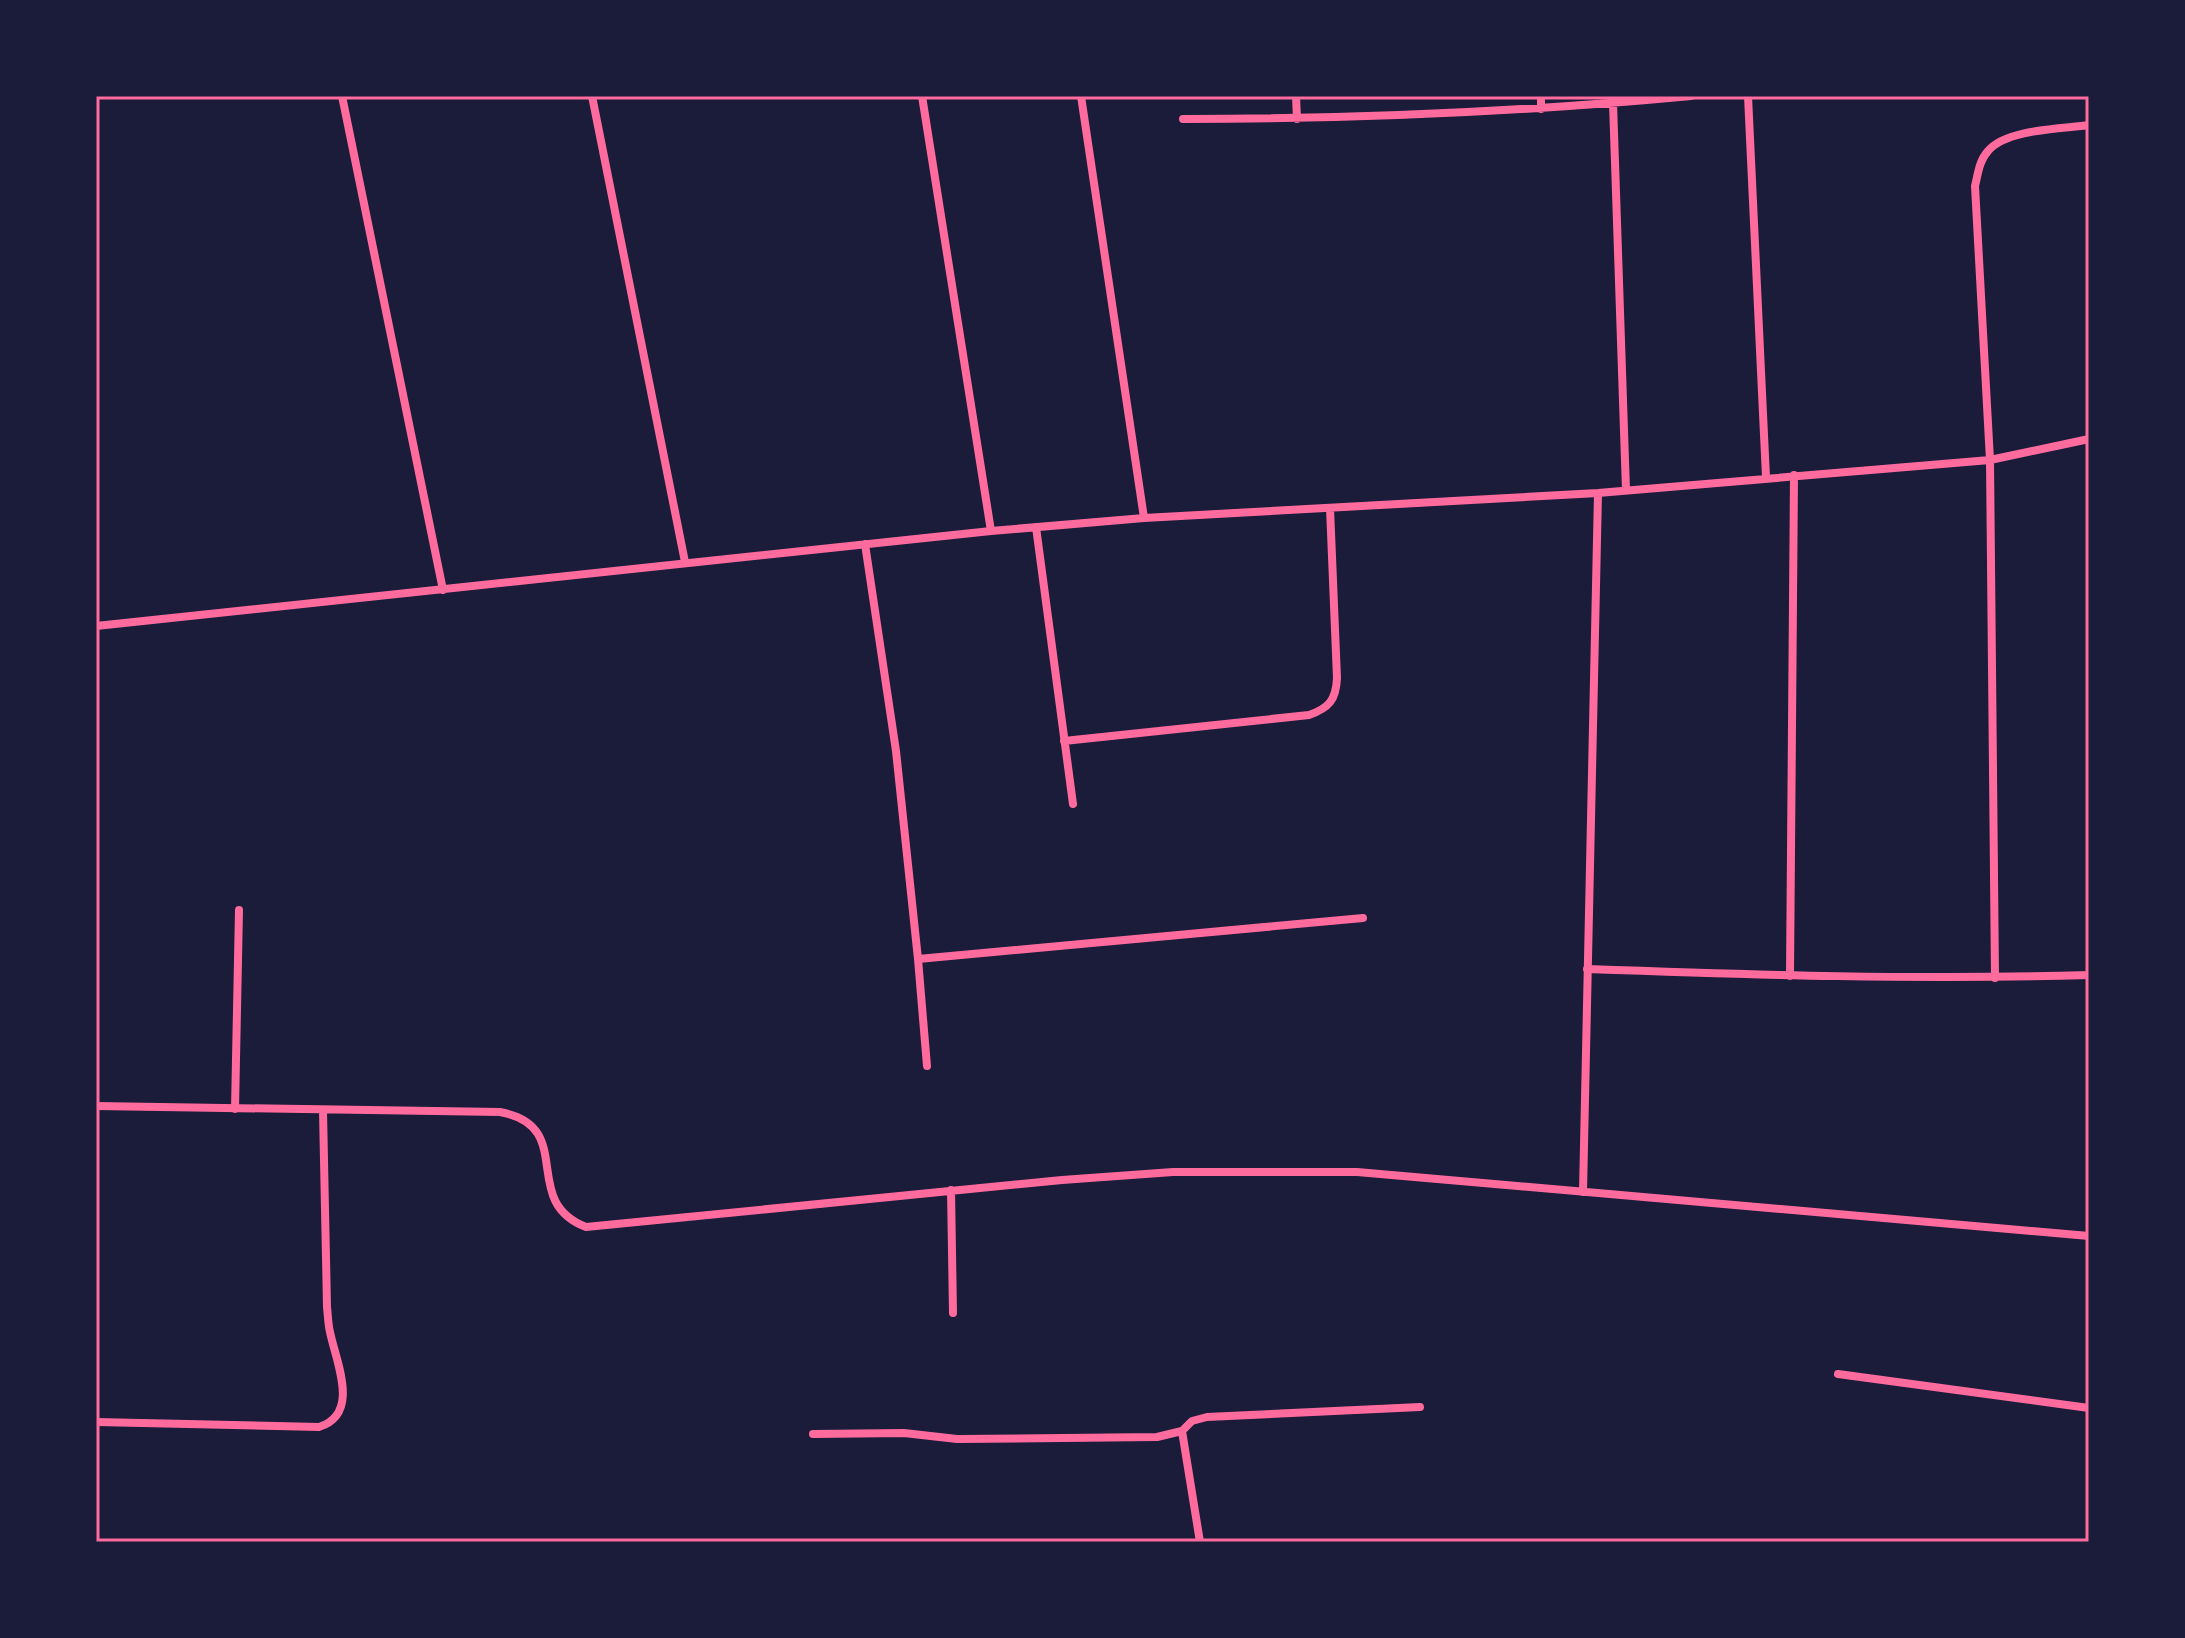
<svg xmlns="http://www.w3.org/2000/svg" width="2185" height="1638" font-family="Raleway,sans-serif">
	<rect width="100%" height="100%" fill="#1b1b3a"/>
	<g fill="none" stroke-linecap="round" stroke-linejoin="round">
		<path stroke="#ff6b9d" stroke-width="8" d="M 342,96 L 443,590
			M 592,96 L 685,562
			M 922,96 L 991,531
			M 1081,96 L 1144,518
			M 1296,96 L 1297,119
			M 1541,96 L 1541,109
			M 1748,96 L 1766,477
			M 1613,103 L 1626,490
			M 1183,119 C 1352,119 1522,112 1691,96
			M 1036,527 L 1073,804
			M 865,544 L 896,751 L 918,959 L 927,1066
			M 96,626 L 991,531 L 1144,518 L 1598,493 L 1990,460 L 2089,439
			M 1064,741 L 1309,715 C 1329,708 1336,700 1337,678 L 1330,508
			M 918,959 L 1363,918
			M 1587,969 C 1755,975 1922,980 2089,975
			M 1790,976 L 1794,475
			M 1995,978 L 1990,460 L 1975,186 C 1978,174 1979,161 1988,151 C 2006,129 2061,129 2089,125
			M 96,1106 L 500,1112 C 578,1126 518,1201 586,1227 L 1062,1180 L 1173,1172 L 1357,1172 L 2089,1236
			M 235,1109 L 239,910
			M 951,1190 L 953,1313
			M 1583,1192 L 1598,493
			M 1838,1374 L 2089,1408
			M 96,1422 L 319,1427 C 361,1414 336,1362 330,1332 C 328,1324 328,1315 327,1307 L 323,1111
			M 1182,1431 L 1200,1542
			M 813,1434 L 904,1433 L 957,1439 L 1157,1437 L 1182,1431 L 1192,1421 L 1207,1417 L 1420,1407"/>
	</g>
	<rect width="2185" height="1638" fill="none" stroke="#1b1b3a" stroke-width="196"/>
	<rect x="98" y="98" width="1989" height="1442" fill="none" stroke="#ff6b9d" stroke-width="3"/>
</svg>
